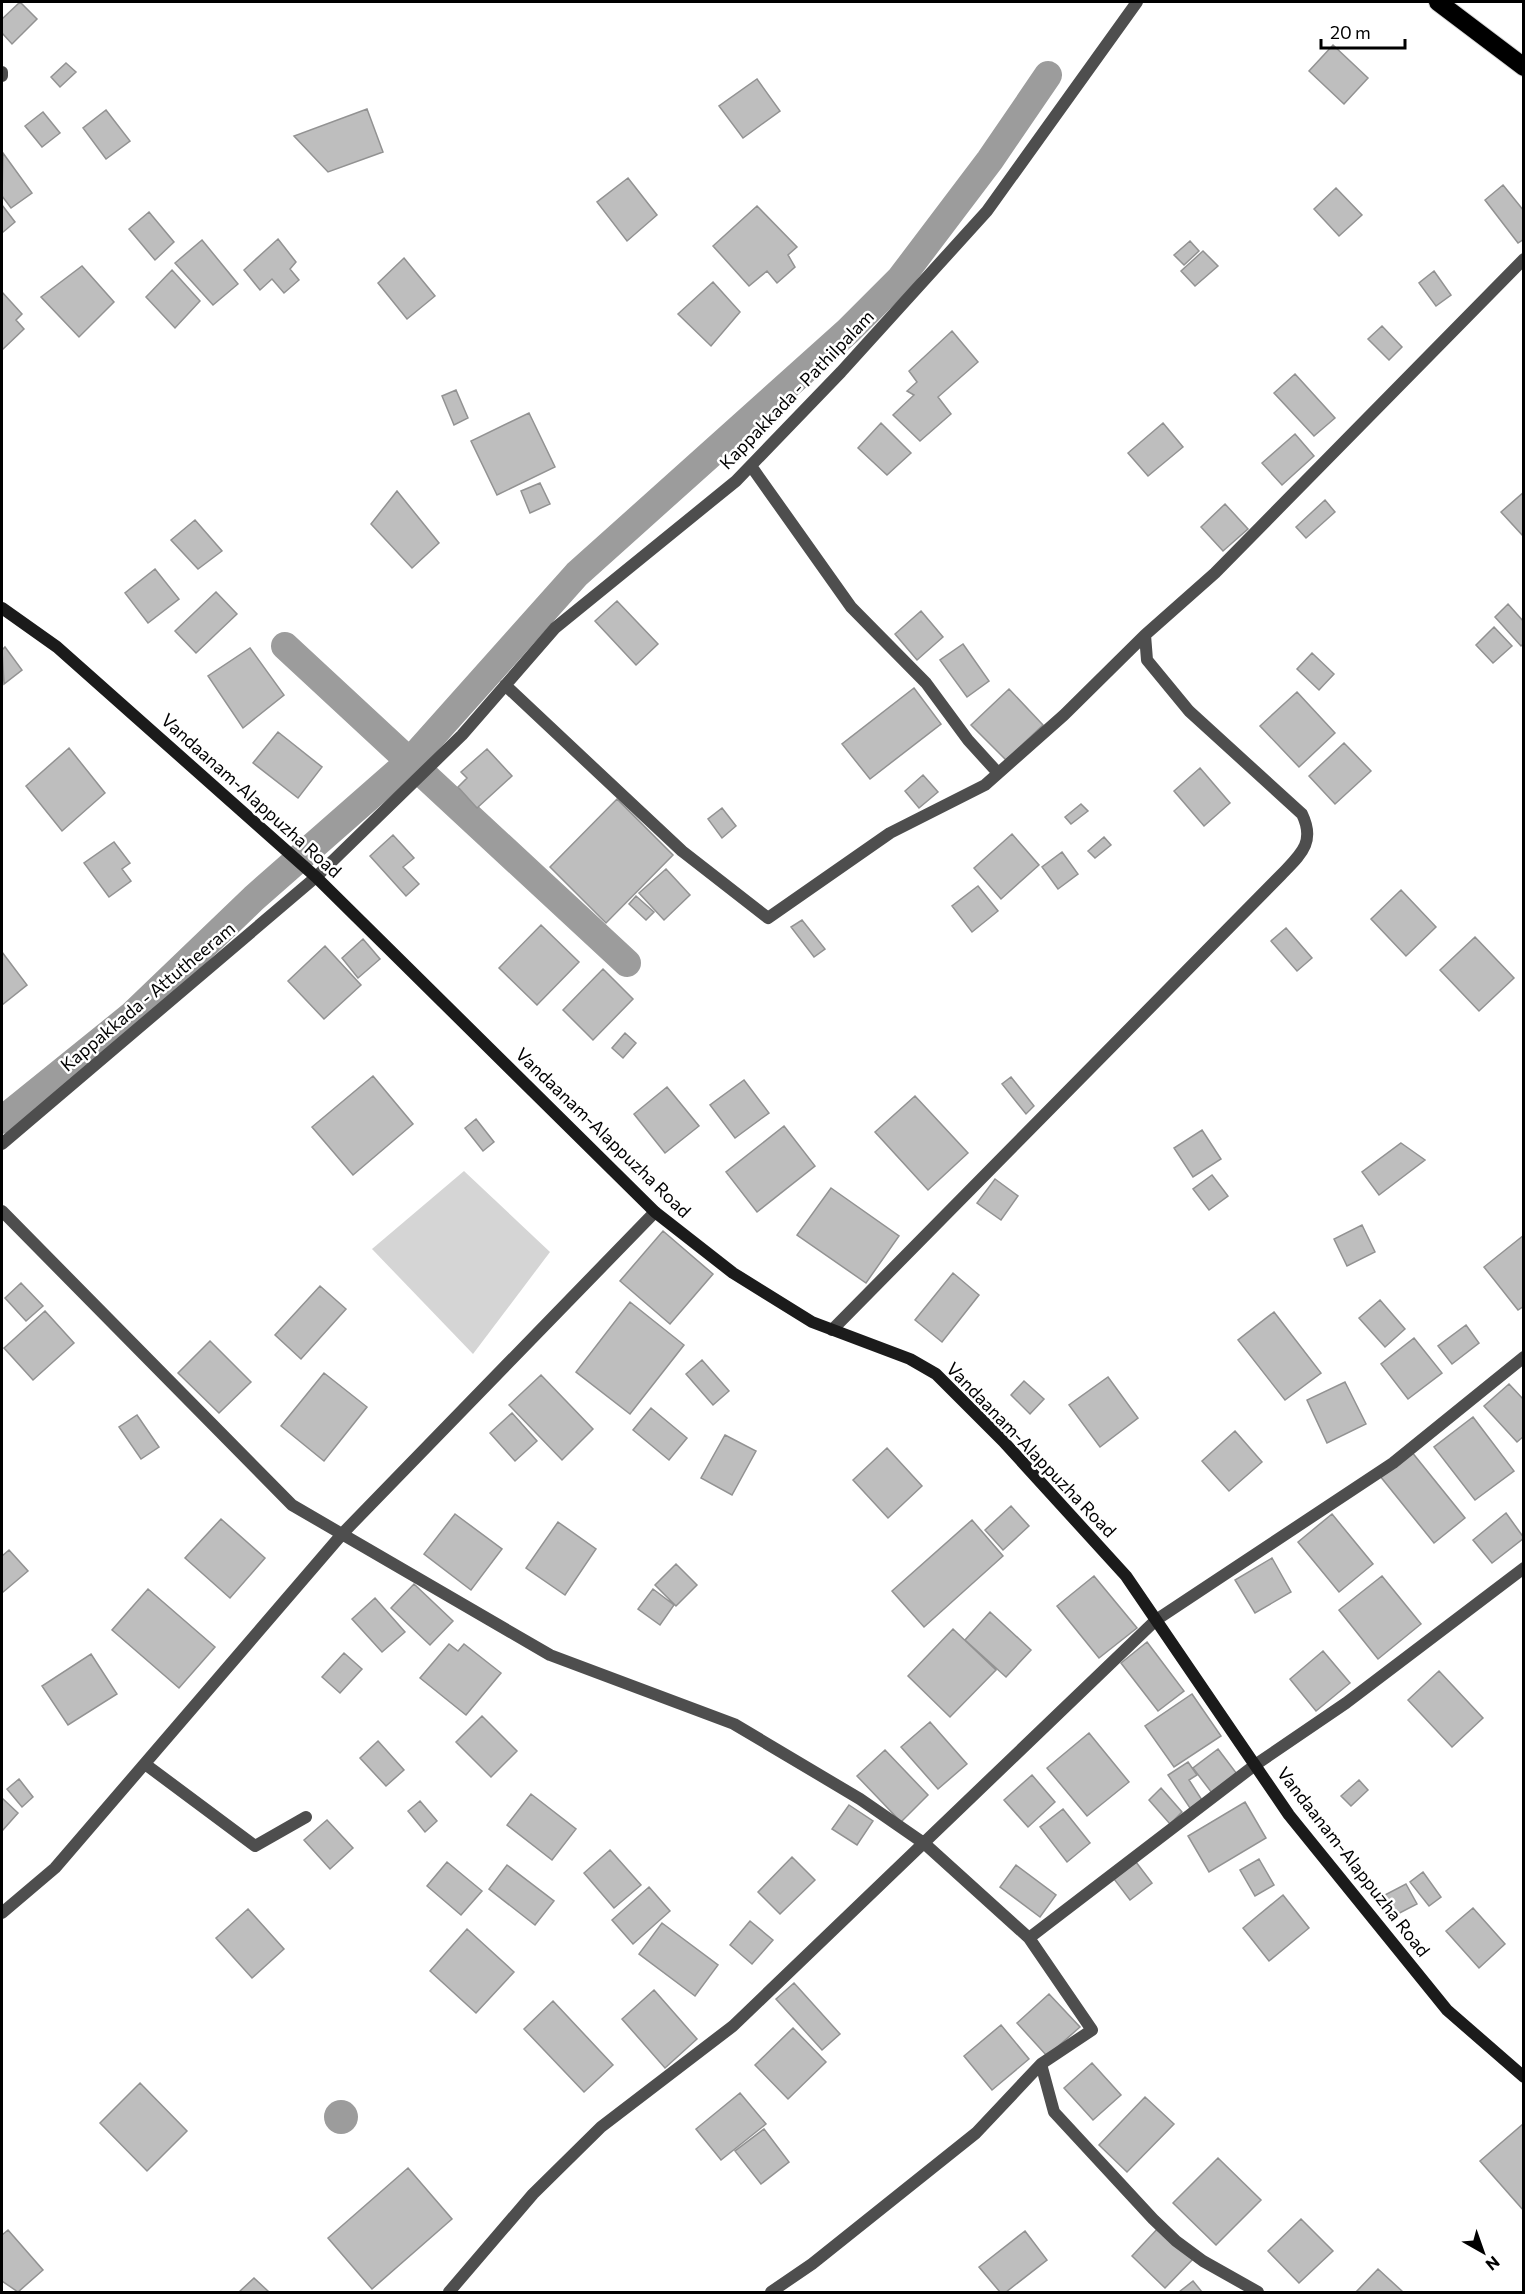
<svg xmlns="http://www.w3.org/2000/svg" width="1525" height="2294" font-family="Commissioner,sans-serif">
	<rect width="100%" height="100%" fill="#fff"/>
	<path fill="#d5d5d5" d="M 464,1171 L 550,1252 L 473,1354 L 372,1249 Z"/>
	<path fill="#9c9c9c" d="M324 2117a17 17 0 1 1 34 0a17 17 0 1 1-34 0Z"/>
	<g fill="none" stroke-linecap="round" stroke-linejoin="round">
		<path stroke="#9c9c9c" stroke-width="28" d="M 285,646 L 627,963
			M 2,1120 L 131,1016 L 254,898 L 410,761 L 577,574 L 848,331 L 900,279 L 990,160 L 1048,75"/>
	</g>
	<path fill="#bebebe" stroke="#929292" stroke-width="1.5" d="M 20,2 L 37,19 L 12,44 L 2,33 L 2,19 Z
		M 1333,45 L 1368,78 L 1344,104 L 1309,71 Z
		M 66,63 L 76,72 L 60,87 L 51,77 Z
		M 757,79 L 780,111 L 743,138 L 719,106 Z
		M 367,109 L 383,152 L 328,172 L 294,136 Z
		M 106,110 L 130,141 L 106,159 L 83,128 Z
		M 43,112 L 60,133 L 42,147 L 25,126 Z
		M 3,153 L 32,193 L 11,208 L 2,196 Z
		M 628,178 L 657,215 L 627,241 L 597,202 Z
		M 1503,185 L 1524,211 L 1524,239 L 1518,243 L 1485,200 Z
		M 1336,188 L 1362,215 L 1339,236 L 1314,209 Z
		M 2,205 L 15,222 L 2,233 Z
		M 757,206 L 797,247 L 788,255 L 795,267 L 777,283 L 767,271 L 749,286 L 713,246 Z
		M 149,212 L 174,242 L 155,260 L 129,229 Z
		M 278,239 L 296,262 L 290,269 L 299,280 L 284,293 L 272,279 L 260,290 L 244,270 Z
		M 202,240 L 238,284 L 213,305 L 175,263 Z
		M 1190,241 L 1199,251 L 1184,265 L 1174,255 Z
		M 1203,251 L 1218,266 L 1195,286 L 1181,271 Z
		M 404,258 L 435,296 L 407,319 L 378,283 Z
		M 82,266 L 114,302 L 79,337 L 41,297 Z
		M 172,270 L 200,301 L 175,328 L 146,297 Z
		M 1434,271 L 1451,295 L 1436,306 L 1419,283 Z
		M 713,282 L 740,312 L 711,346 L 678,314 Z
		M 2,292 L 22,314 L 16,320 L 24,329 L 2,350 Z
		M 1382,326 L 1402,347 L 1389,360 L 1368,339 Z
		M 952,331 L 978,362 L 938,397 L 951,414 L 920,441 L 893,415 L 914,395 L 907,391 L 917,382 L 909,371 Z
		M 1295,374 L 1335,418 L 1314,436 L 1274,393 Z
		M 456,390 L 468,418 L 454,425 L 442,396 Z
		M 529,413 L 555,467 L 497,495 L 471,441 Z
		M 881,423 L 911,453 L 887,475 L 858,448 Z
		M 1163,423 L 1183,447 L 1148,476 L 1128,453 Z
		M 1295,434 L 1314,456 L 1282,485 L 1262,463 Z
		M 540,483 L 550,504 L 530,513 L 521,491 Z
		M 397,491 L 439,543 L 412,568 L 371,524 Z
		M 1524,492 L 1524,537 L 1501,512 Z
		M 1325,500 L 1335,512 L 1306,538 L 1296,527 Z
		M 1225,504 L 1248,529 L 1223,551 L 1201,527 Z
		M 195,520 L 222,551 L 198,569 L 171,540 Z
		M 155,569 L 179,599 L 148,623 L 125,593 Z
		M 216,592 L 237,614 L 196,653 L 175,631 Z
		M 617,601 L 658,644 L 636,665 L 595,621 Z
		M 1508,604 L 1524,622 L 1524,643 L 1521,646 L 1495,617 Z
		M 921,611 L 943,637 L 917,660 L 895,634 Z
		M 1494,627 L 1512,646 L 1493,663 L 1476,645 Z
		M 963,644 L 989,681 L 967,697 L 940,660 Z
		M 5,647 L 22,670 L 4,684 L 2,650 Z
		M 250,648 L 284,695 L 243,728 L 208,676 Z
		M 1312,653 L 1334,674 L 1319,690 L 1297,669 Z
		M 914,688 L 941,724 L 870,779 L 842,744 Z
		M 1009,689 L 1043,725 L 1006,760 L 971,725 Z
		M 1297,692 L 1335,733 L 1299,767 L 1260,726 Z
		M 278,732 L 322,767 L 298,798 L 253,763 Z
		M 1344,743 L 1371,771 L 1335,804 L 1309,776 Z
		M 69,748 L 105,793 L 62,831 L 26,786 Z
		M 487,749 L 512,776 L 477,808 L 458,787 L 467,778 L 461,772 Z
		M 1200,768 L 1230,803 L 1204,826 L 1174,791 Z
		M 923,775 L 938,792 L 919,808 L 905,791 Z
		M 617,799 L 673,855 L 606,923 L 550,867 Z
		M 1081,804 L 1088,811 L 1071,824 L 1065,817 Z
		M 722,808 L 736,826 L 722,838 L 708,819 Z
		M 1012,834 L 1039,865 L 1001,899 L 974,868 Z
		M 393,835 L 414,858 L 403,867 L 419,884 L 406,896 L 370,856 Z
		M 1104,837 L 1111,845 L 1095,858 L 1088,851 Z
		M 114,842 L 130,863 L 122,869 L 131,881 L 109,897 L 84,863 Z
		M 1062,852 L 1078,874 L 1058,889 L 1042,867 Z
		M 666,869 L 690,895 L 664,920 L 639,893 Z
		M 978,886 L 998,911 L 972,932 L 952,906 Z
		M 1401,890 L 1436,927 L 1406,956 L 1371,919 Z
		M 636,896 L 654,912 L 646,920 L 629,904 Z
		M 802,920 L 825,949 L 814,957 L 791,927 Z
		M 541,925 L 579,962 L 537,1005 L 499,968 Z
		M 1286,928 L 1312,958 L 1297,971 L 1271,941 Z
		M 1475,937 L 1514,978 L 1479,1011 L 1440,970 Z
		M 363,939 L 380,959 L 358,978 L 342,958 Z
		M 325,946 L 361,985 L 324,1019 L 288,981 Z
		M 2,952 L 27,985 L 2,1005 Z
		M 603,969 L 633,999 L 593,1040 L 563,1010 Z
		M 625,1033 L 636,1043 L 623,1058 L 612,1048 Z
		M 373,1076 L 413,1124 L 353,1175 L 312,1127 Z
		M 1011,1077 L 1034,1106 L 1026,1114 L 1002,1084 Z
		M 744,1080 L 769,1113 L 735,1138 L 710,1105 Z
		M 667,1087 L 699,1126 L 665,1153 L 634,1114 Z
		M 915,1096 L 968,1153 L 928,1190 L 875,1132 Z
		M 476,1119 L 494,1142 L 483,1151 L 465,1128 Z
		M 784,1126 L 815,1166 L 757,1212 L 726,1172 Z
		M 1202,1130 L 1221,1159 L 1193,1177 L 1174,1148 Z
		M 1401,1143 L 1425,1160 L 1379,1195 L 1362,1172 Z
		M 1212,1175 L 1228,1196 L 1209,1210 L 1193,1189 Z
		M 995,1179 L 1018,1196 L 1001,1220 L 977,1203 Z
		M 831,1188 L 899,1236 L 866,1283 L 797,1235 Z
		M 1362,1225 L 1375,1252 L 1347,1266 L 1334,1239 Z
		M 663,1231 L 713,1274 L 670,1324 L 620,1281 Z
		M 1524,1235 L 1524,1306 L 1518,1310 L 1484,1267 Z
		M 953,1273 L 979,1295 L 942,1342 L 915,1320 Z
		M 21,1283 L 43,1306 L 26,1321 L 5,1298 Z
		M 320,1286 L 346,1309 L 301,1359 L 275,1335 Z
		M 1380,1300 L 1405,1329 L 1385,1347 L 1359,1318 Z
		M 630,1302 L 684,1345 L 630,1414 L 576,1372 Z
		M 45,1311 L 74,1343 L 33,1380 L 4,1348 Z
		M 1274,1312 L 1321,1373 L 1285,1400 L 1238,1340 Z
		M 1466,1325 L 1479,1343 L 1452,1364 L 1438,1346 Z
		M 1414,1338 L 1442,1373 L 1408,1399 L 1381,1364 Z
		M 210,1341 L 251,1382 L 219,1413 L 178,1373 Z
		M 702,1360 L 729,1391 L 713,1405 L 686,1374 Z
		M 324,1373 L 367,1407 L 324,1461 L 281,1426 Z
		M 541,1375 L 593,1429 L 562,1460 L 509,1405 Z
		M 1108,1377 L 1138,1418 L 1100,1447 L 1069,1405 Z
		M 1024,1381 L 1044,1399 L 1030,1414 L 1011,1395 Z
		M 1345,1382 L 1366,1424 L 1327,1443 L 1307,1400 Z
		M 1509,1384 L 1524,1400 L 1524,1436 L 1517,1442 L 1484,1406 Z
		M 651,1408 L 687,1438 L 669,1460 L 633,1430 Z
		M 512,1413 L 537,1441 L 515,1461 L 490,1433 Z
		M 137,1415 L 159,1447 L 141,1459 L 119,1427 Z
		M 1473,1417 L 1514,1471 L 1475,1500 L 1434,1447 Z
		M 1235,1431 L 1262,1462 L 1229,1491 L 1202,1461 Z
		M 725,1435 L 756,1451 L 732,1495 L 701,1478 Z
		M 887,1448 L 922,1486 L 888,1518 L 853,1480 Z
		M 1411,1451 L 1465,1518 L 1434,1543 L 1380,1476 Z
		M 1011,1506 L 1029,1526 L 1003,1550 L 985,1530 Z
		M 1506,1513 L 1524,1538 L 1492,1563 L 1473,1540 Z
		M 455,1514 L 502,1549 L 471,1590 L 424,1554 Z
		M 1332,1514 L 1373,1564 L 1339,1592 L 1298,1542 Z
		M 221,1519 L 265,1558 L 230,1598 L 185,1558 Z
		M 972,1520 L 1003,1556 L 924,1627 L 892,1591 Z
		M 558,1522 L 596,1549 L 565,1595 L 526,1568 Z
		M 9,1550 L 28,1571 L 2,1593 L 2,1556 Z
		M 1272,1558 L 1291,1592 L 1255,1613 L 1235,1580 Z
		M 676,1564 L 697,1585 L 676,1606 L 655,1585 Z
		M 1094,1576 L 1137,1628 L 1099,1658 L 1057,1606 Z
		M 1382,1576 L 1421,1624 L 1378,1659 L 1339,1610 Z
		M 414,1584 L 453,1621 L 430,1645 L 391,1608 Z
		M 148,1589 L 215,1647 L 179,1688 L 112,1630 Z
		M 653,1589 L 674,1605 L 660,1625 L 638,1609 Z
		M 375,1598 L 405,1632 L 382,1652 L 352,1619 Z
		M 990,1612 L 1031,1650 L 1006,1677 L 965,1640 Z
		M 953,1629 L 996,1670 L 950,1717 L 908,1676 Z
		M 1147,1642 L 1184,1691 L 1158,1711 L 1121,1663 Z
		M 449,1644 L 458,1651 L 464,1644 L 501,1673 L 466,1715 L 420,1678 Z
		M 1323,1651 L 1350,1683 L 1316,1711 L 1290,1679 Z
		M 344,1653 L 362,1669 L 340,1693 L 322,1677 Z
		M 91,1654 L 117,1694 L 68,1725 L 42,1686 Z
		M 1439,1671 L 1483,1718 L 1452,1747 L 1408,1700 Z
		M 1192,1694 L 1221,1736 L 1174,1767 L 1145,1726 Z
		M 482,1716 L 517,1751 L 491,1777 L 456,1742 Z
		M 930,1722 L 967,1764 L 938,1789 L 901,1747 Z
		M 1089,1733 L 1129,1782 L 1087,1816 L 1047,1768 Z
		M 378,1741 L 404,1770 L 386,1786 L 360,1758 Z
		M 1218,1749 L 1237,1774 L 1212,1793 L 1193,1768 Z
		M 885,1750 L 928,1795 L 901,1822 L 857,1776 Z
		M 1188,1762 L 1197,1775 L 1189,1780 L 1202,1800 L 1190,1808 L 1168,1775 Z
		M 1032,1775 L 1055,1802 L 1028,1827 L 1004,1800 Z
		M 19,1779 L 33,1797 L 22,1807 L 7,1789 Z
		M 1359,1780 L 1368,1790 L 1351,1806 L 1341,1796 Z
		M 1161,1788 L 1182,1812 L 1170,1824 L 1149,1800 Z
		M 531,1794 L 576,1829 L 552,1860 L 507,1825 Z
		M 2,1798 L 18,1813 L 2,1831 Z
		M 420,1801 L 437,1821 L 425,1832 L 408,1811 Z
		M 1245,1802 L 1266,1838 L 1209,1872 L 1188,1836 Z
		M 849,1805 L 873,1821 L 857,1845 L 832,1829 Z
		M 1063,1809 L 1090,1843 L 1067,1862 L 1040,1827 Z
		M 327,1820 L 353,1848 L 330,1869 L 304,1840 Z
		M 610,1850 L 641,1885 L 614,1908 L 584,1873 Z
		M 792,1857 L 815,1880 L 780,1914 L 758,1892 Z
		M 1259,1859 L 1274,1885 L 1255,1896 L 1240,1870 Z
		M 447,1862 L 482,1891 L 461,1915 L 427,1886 Z
		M 1136,1862 L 1152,1883 L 1130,1900 L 1114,1879 Z
		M 507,1865 L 554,1901 L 535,1925 L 489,1889 Z
		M 1016,1865 L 1056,1895 L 1040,1917 L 1000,1887 Z
		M 1423,1872 L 1441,1897 L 1429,1906 L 1410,1882 Z
		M 1406,1884 L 1417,1904 L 1390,1918 L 1379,1898 Z
		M 649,1887 L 670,1911 L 633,1944 L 612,1920 Z
		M 1283,1895 L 1309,1928 L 1269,1961 L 1243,1928 Z
		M 1473,1908 L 1505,1944 L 1479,1968 L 1446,1931 Z
		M 248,1909 L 284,1949 L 252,1978 L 216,1938 Z
		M 750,1921 L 773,1940 L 752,1964 L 730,1945 Z
		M 662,1923 L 718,1965 L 695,1996 L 639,1954 Z
		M 467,1929 L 514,1972 L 476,2013 L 430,1971 Z
		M 794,1983 L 840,2034 L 822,2050 L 776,1999 Z
		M 654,1990 L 697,2039 L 665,2068 L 622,2019 Z
		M 1049,1994 L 1080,2027 L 1047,2056 L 1017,2023 Z
		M 553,2001 L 613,2065 L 584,2092 L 524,2029 Z
		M 1001,2025 L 1029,2059 L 992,2090 L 964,2056 Z
		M 793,2028 L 826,2062 L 788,2099 L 755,2065 Z
		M 1092,2063 L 1121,2095 L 1093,2120 L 1064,2088 Z
		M 140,2083 L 187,2131 L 147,2171 L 100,2123 Z
		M 740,2093 L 766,2124 L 721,2160 L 696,2129 Z
		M 1145,2097 L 1174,2124 L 1127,2172 L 1099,2145 Z
		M 1523,2124 L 1524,2124 L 1524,2211 L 1480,2161 Z
		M 764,2129 L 789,2162 L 761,2184 L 735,2151 Z
		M 1218,2158 L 1261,2200 L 1216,2245 L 1173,2203 Z
		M 408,2168 L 452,2219 L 372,2289 L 328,2238 Z
		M 1301,2219 L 1333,2251 L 1299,2283 L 1268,2251 Z
		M 1160,2226 L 1194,2258 L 1165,2288 L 1132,2256 Z
		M 8,2230 L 43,2270 L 18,2292 L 2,2281 L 2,2235 Z
		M 1025,2231 L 1047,2260 L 1006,2292 L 1000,2292 L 979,2267 Z
		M 1378,2269 L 1403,2292 L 1356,2292 Z
		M 254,2278 L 269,2292 L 239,2292 Z
		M 1193,2281 L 1202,2292 L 1179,2292 Z"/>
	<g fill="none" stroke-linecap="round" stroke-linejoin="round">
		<g stroke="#dbdbdb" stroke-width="20">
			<path id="highway" d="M 1438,2 L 1524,67"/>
		</g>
		<path stroke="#4e4e4e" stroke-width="12" d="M 2,72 L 2,76
			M 751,466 L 851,607 L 926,683 L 968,740 L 998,773
			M 505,685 L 682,851 L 768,918 L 890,833 L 985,785 L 1064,715 L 1145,635
			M 2,1144 L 316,877 L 462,735 L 555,628 L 736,481 L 841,372 L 987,211 L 1137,2
			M 2,1211 L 292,1505 L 550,1655 L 734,1724 L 860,1799 L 925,1844 L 1029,1938
			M 832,1330 L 1281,875 C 1300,855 1316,843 1302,814 L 1189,711 L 1147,660 L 1145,635 L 1215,573 L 1524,259
			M 145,1764 L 255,1846 L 306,1817
			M 2,1913 L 55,1868 L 343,1533 L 655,1212
			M 449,2292 L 533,2194 L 601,2127 L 733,2026 L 1156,1620 L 1393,1463 L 1524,1357
			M 771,2292 L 812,2264 L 976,2133 L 1041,2064
			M 1258,2292 L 1203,2261 L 1176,2241 L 1153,2219 L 1054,2112 L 1041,2064 L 1092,2030 L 1029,1938 L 1255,1765 L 1346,1703 L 1524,1568"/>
		<path stroke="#1b1b1b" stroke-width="12" d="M 2,608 L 57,647 L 316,877 L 655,1212 L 733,1273 L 812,1322 L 910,1359 L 936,1374 L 1003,1441 L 1126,1576 L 1289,1815 L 1447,2010 L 1524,2077"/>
		<use href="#highway" stroke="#000" stroke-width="18"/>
	</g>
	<g text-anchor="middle" stroke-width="5" stroke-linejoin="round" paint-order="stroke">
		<g font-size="18" fill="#000" stroke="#fff">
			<text transform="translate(797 390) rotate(-46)" y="6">Kappakkada - Pathilpalam</text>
			<text transform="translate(251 796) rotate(42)" y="6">Vandaanam-Alappuzha Road</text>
			<text transform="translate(148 997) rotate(-40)" y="6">Kappakkada - Attutheeram</text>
			<text transform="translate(603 1133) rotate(44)" y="6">Vandaanam-Alappuzha Road</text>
			<text transform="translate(1031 1450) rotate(46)" y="6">Vandaanam-Alappuzha Road</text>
			<text transform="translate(1353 1862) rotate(52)" y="6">Vandaanam-Alappuzha Road</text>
		</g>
	</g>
	<rect width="1525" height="2294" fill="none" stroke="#000000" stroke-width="6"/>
	<g transform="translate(1483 2252) rotate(140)" stroke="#ffffff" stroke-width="4.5" paint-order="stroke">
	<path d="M0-4.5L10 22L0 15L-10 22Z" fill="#000000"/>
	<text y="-9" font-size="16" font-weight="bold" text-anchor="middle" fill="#000000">N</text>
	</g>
	<path d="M1321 39v9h84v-9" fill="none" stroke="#000000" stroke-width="3"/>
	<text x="1330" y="39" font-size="18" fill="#000000" stroke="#ffffff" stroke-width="4.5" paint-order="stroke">20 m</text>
</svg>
